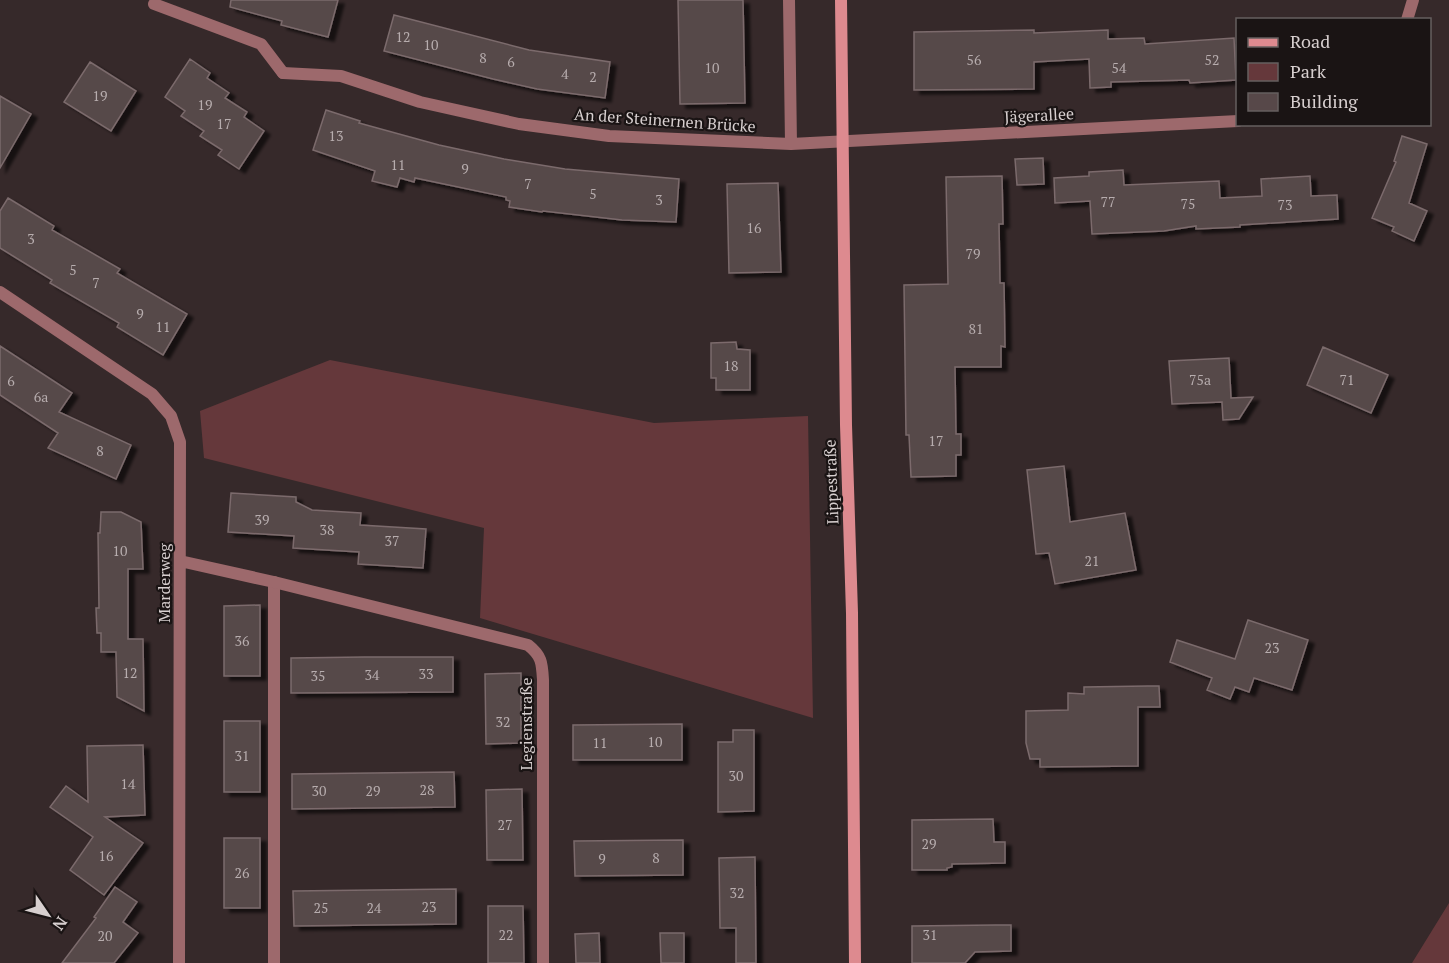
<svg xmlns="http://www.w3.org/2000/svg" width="1449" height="963" font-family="'PT Serif',serif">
	<defs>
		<filter id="shadow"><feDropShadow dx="6" dy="4" stdDeviation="1.5" flood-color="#0009"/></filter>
	</defs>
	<rect width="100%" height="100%" fill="#36292a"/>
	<path fill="#65383b" d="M 330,360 L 654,423 L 808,416 L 813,718 L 480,618 L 484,528 L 204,458 L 200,411 Z
		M 1449,903 L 1449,963 L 1412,963 Z"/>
	<path fill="#574849" stroke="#7b6b6c" stroke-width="1.5" filter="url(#shadow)" d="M 231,0 L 338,0 L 328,37 L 281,25 L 282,21 L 230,7 Z
		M 678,0 L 743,0 L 745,103 L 680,104 Z
		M 394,15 L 529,50 L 610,62 L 605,98 L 537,89 L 493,79 L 384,51 Z
		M 1034,30 L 1034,33 L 1108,30 L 1108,39 L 1144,38 L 1145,44 L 1234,38 L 1236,80 L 1190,83 L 1189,80 L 1111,82 L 1111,87 L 1090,88 L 1089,59 L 1034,62 L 1034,89 L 914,90 L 914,32 Z
		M 190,59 L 210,73 L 207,78 L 229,93 L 225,98 L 247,112 L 244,117 L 264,131 L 239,169 L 218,155 L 222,150 L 200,136 L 204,131 L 181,116 L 185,111 L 165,97 Z
		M 90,62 L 136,91 L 111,131 L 64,102 Z
		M 0,96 L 31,114 L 0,168 Z
		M 326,110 L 360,121 L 359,123 L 439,145 L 504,159 L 565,169 L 679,179 L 676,222 L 622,220 L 543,211 L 542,212 L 509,207 L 510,201 L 506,200 L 506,197 L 415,178 L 414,182 L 400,178 L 397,187 L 372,181 L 375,171 L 313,150 Z
		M 1402,136 L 1427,144 L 1409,203 L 1427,211 L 1414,241 L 1392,231 L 1394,227 L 1372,218 L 1396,162 L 1394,161 Z
		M 1043,158 L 1044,184 L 1017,185 L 1015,159 Z
		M 1123,170 L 1124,185 L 1219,181 L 1220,198 L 1262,196 L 1261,179 L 1310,176 L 1311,196 L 1337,195 L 1338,219 L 1240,225 L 1240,227 L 1196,229 L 1196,226 L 1164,231 L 1092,234 L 1090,201 L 1055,203 L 1054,178 L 1089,176 L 1089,172 Z
		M 1002,176 L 1003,224 L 999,224 L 1000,283 L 1004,283 L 1005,347 L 1001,346 L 1001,367 L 955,367 L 956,434 L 961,434 L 961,455 L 956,455 L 956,476 L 911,477 L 909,435 L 906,435 L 904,285 L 948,284 L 946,177 Z
		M 778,183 L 781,272 L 729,273 L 727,184 Z
		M 8,198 L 54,226 L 52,230 L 120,269 L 117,273 L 187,314 L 163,355 L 117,327 L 119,323 L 50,283 L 52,280 L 0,248 L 0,211 Z
		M 736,342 L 737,349 L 750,350 L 750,390 L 716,390 L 716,378 L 711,378 L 711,343 Z
		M 0,346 L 72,393 L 59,412 L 131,445 L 116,479 L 48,448 L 58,433 L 0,395 Z
		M 1323,347 L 1388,375 L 1371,413 L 1307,385 Z
		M 1229,358 L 1231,398 L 1253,397 L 1239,419 L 1223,420 L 1222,402 L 1172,404 L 1169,361 Z
		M 1064,466 L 1070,522 L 1125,513 L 1136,570 L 1055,584 L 1049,553 L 1036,554 L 1027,470 Z
		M 231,493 L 296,497 L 296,502 L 312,510 L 361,513 L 360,525 L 426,529 L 423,568 L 358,564 L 359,552 L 293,548 L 294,536 L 228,532 Z
		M 101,512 L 121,512 L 141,522 L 143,569 L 128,569 L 128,639 L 143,639 L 144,711 L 117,697 L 116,652 L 101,652 L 101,633 L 97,633 L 96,608 L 99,608 L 98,533 L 100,533 Z
		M 260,605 L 260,676 L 224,676 L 224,606 Z
		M 1248,620 L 1308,640 L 1292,690 L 1254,678 L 1249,692 L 1235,687 L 1230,699 L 1207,690 L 1212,678 L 1170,662 L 1177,640 L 1235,659 Z
		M 365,657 L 453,657 L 453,692 L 291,693 L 291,658 Z
		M 521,673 L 521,743 L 486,744 L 485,674 Z
		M 1148,686 L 1159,686 L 1160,707 L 1138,707 L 1138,766 L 1040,767 L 1040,759 L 1030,759 L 1026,743 L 1026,711 L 1068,710 L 1068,693 L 1084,694 L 1084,687 Z
		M 224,721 L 260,721 L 260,792 L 224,792 Z
		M 682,724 L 682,760 L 573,760 L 573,725 Z
		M 733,730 L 754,730 L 754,811 L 718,812 L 718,742 L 733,742 Z
		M 143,745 L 145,815 L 105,817 L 143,843 L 104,895 L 70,870 L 93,837 L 50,807 L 66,786 L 88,802 L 87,746 Z
		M 454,772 L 455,807 L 292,809 L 292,774 Z
		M 522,789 L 523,860 L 487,860 L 486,790 Z
		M 993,819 L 994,842 L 1005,842 L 1005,863 L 952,864 L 952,867 L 947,868 L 947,870 L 912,870 L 912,820 Z
		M 224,838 L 260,838 L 260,908 L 224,908 Z
		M 683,840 L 683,875 L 575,876 L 574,841 Z
		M 755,857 L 756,963 L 736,963 L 736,928 L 720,928 L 719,858 Z
		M 115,887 L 137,902 L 123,922 L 138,933 L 114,963 L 62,963 L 96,918 L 94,917 Z
		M 456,889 L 456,924 L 294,926 L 293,891 Z
		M 488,906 L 523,906 L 524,963 L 488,963 Z
		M 996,925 L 1011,925 L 1011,951 L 975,952 L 965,963 L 912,963 L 912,926 Z
		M 599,933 L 600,963 L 576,963 L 575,934 Z
		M 660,933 L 684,933 L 684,963 L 661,963 Z"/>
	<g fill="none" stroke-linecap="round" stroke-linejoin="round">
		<path stroke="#9d696c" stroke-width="12" d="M 154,4 L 261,44 L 283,73
			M 274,963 L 274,582"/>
		<path stroke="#9d696c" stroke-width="12" d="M 789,0 L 791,144
			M 1407,20 L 1413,0
			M 283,73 L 341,76 L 420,102 L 519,124 L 609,136 L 791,144 L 1238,121
			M 0,292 L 152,394 L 171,416 L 180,442 L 179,963
			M 180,561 L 274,582 L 528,645 C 542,656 542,663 543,680 L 543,963"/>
		<path stroke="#dd8a8f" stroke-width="12" d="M 841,0 L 846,425 L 852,613 L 855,963"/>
	</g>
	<g text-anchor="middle" stroke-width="4.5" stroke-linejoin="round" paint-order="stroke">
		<g font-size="14" fill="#b7adae">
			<text x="403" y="42">12</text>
			<text x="431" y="50">10</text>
			<text x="483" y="63">8</text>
			<text x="974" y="65">56</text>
			<text x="1212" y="65">52</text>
			<text x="511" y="67">6</text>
			<text x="712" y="73">10</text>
			<text x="1119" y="73">54</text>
			<text x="565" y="79">4</text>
			<text x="593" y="82">2</text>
			<text x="100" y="101">19</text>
			<text x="205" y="110">19</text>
			<text x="224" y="129">17</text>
			<text x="336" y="141">13</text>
			<text x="398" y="170">11</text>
			<text x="465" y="174">9</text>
			<text x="528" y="189">7</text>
			<text x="593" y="199">5</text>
			<text x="659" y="205">3</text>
			<text x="1108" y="207">77</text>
			<text x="1188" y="209">75</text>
			<text x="1285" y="210">73</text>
			<text x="754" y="233">16</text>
			<text x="31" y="244">3</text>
			<text x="973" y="259">79</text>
			<text x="73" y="275">5</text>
			<text x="96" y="288">7</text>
			<text x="140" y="319">9</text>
			<text x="163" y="332">11</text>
			<text x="976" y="334">81</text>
			<text x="731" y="371">18</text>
			<text x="1200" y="385">75a</text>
			<text x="1347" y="385">71</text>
			<text x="11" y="386">6</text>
			<text x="41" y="402">6a</text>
			<text x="936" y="446">17</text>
			<text x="100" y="456">8</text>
			<text x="262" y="525">39</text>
			<text x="327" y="535">38</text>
			<text x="392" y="546">37</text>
			<text x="120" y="556">10</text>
			<text x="1092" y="566">21</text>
			<text x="242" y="646">36</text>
			<text x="1272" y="653">23</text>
			<text x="130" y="678">12</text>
			<text x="426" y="679">33</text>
			<text x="372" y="680">34</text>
			<text x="318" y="681">35</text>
			<text x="503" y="727">32</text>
			<text x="655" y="747">10</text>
			<text x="600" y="748">11</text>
			<text x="242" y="761">31</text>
			<text x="736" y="781">30</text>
			<text x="128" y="789">14</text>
			<text x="427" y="795">28</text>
			<text x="319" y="796">30</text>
			<text x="373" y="796">29</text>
			<text x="505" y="830">27</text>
			<text x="929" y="849">29</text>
			<text x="106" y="861">16</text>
			<text x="656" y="863">8</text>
			<text x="602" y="864">9</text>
			<text x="242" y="878">26</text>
			<text x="737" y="898">32</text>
			<text x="429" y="912">23</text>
			<text x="321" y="913">25</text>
			<text x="374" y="913">24</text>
			<text x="506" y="940">22</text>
			<text x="930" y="940">31</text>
			<text x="105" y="941">20</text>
		</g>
		<g font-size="16" fill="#d7cfcf" stroke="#1a1414">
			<text transform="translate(1039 115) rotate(-3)" y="6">Jägerallee</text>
			<text transform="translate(665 120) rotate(4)" y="6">An der Steinernen Brücke</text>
			<text transform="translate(831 482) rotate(-92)" y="6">Lippestraße</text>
			<text transform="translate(164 583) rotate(-90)" y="6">Marderweg</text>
			<text transform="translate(526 724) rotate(-90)" y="6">Legienstraße</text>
		</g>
	</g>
	<rect x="1236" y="18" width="195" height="108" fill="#1a1414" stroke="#665f5f" stroke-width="1.5"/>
	<rect x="1248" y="38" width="30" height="9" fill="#dd8a8f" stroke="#665f5f" stroke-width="1.5"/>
	<text x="1290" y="48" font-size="18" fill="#d7cfcf">Road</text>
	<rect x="1248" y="63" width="30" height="18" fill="#65383b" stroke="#665f5f" stroke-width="1.5"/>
	<text x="1290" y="78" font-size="18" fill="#d7cfcf">Park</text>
	<rect x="1248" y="93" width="30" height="18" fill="#574849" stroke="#665f5f" stroke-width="1.5"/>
	<text x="1290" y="108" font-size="18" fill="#d7cfcf">Building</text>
	<g transform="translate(48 915) rotate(125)" stroke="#1a1414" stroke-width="4.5" paint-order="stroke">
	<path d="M0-4.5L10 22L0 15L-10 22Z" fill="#d7cfcf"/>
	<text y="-9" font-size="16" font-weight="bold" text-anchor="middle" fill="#d7cfcf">N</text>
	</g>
</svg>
